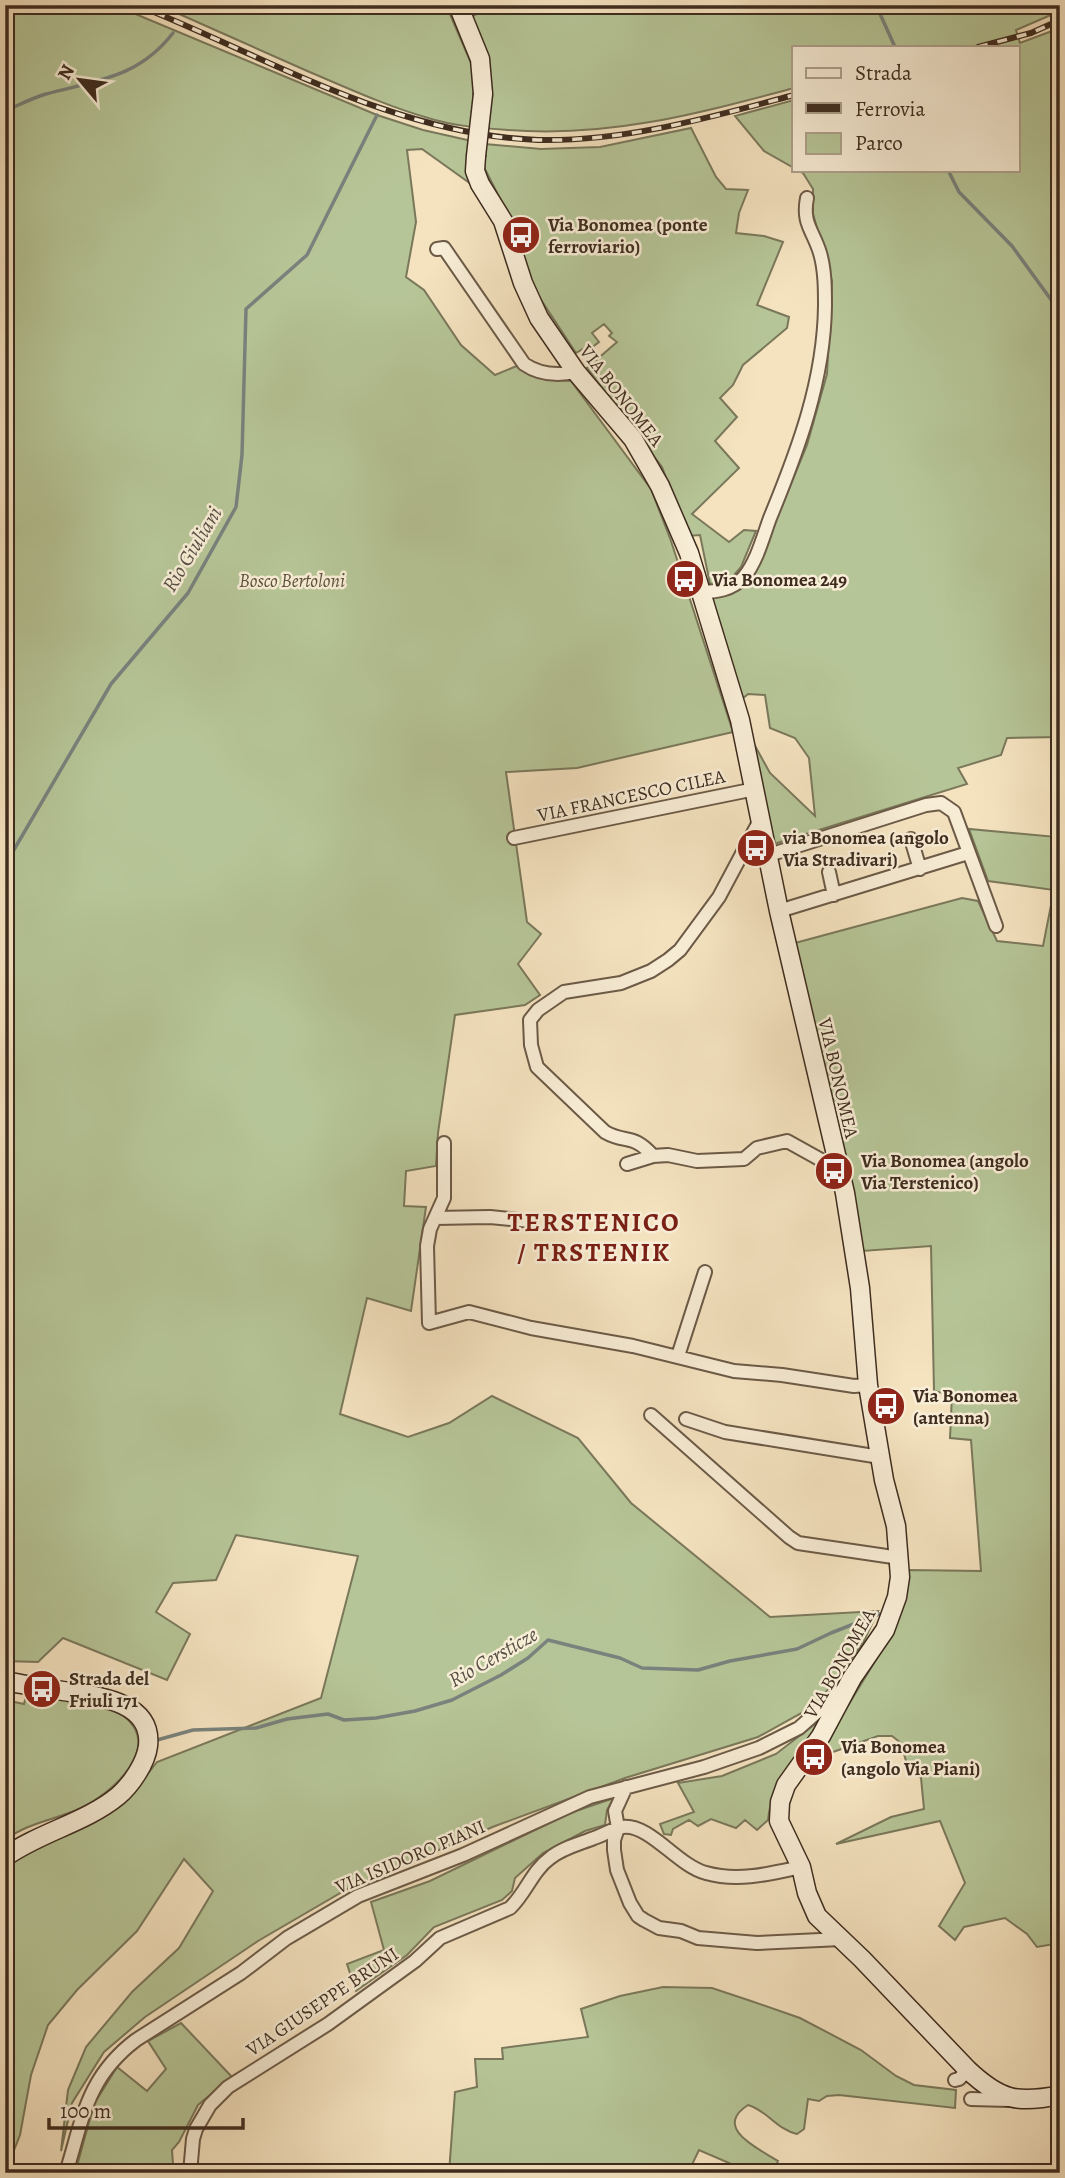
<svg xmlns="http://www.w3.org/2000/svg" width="1065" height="2178" font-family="Alegreya,serif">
	<rect width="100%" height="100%" fill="#f5e3c0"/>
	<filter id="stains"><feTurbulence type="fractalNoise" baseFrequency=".00286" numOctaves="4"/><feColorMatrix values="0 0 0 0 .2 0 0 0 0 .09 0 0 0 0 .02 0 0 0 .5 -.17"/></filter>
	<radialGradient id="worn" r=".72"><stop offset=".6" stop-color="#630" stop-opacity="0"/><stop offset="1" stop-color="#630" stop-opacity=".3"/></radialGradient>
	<path fill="#b6c597" stroke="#7a785b" stroke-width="2" d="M 5,5 L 114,5 L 377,115 L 423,130 L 485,144 L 541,149 L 600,147 L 691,128 L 716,177 L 726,189 L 748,190 L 739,213 L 736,233 L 764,236 L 783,242 L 757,305 L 789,317 L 787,328 L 743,365 L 733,385 L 720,398 L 737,417 L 715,441 L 739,468 L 692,514 L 729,542 L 744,530 L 756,531 L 741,567 L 729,581 L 710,584 L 700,535 L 688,536 L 662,467 L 587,368 L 617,342 L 609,336 L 612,333 L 604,324 L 592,333 L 599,342 L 587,351 L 583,349 L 576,353 L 532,286 L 515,228 L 484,167 L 484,159 L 478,189 L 422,149 L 407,150 L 416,222 L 406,277 L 424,290 L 461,345 L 495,375 L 519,365 L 530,375 L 571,381 L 651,489 L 671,541 L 733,732 L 577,768 L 506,772 L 527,922 L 541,934 L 518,964 L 540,995 L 525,1005 L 455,1015 L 438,1133 L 436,1166 L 406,1171 L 404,1206 L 426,1207 L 411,1311 L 367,1298 L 340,1414 L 408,1437 L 449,1423 L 492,1396 L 578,1438 L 631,1503 L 770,1617 L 878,1611 L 863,1643 L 816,1705 L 758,1737 L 625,1778 L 495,1826 L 349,1888 L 258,1941 L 145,2017 L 104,2052 L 72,2103 L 61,2151 L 68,2090 L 86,2047 L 132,1992 L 179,1948 L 213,1891 L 184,1859 L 137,1931 L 77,1990 L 48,2025 L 31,2075 L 20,2135 L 5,2173 L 5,1866 L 15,1856 L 133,1792 L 157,1762 L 321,1698 L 358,1556 L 236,1535 L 216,1580 L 173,1583 L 156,1612 L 190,1634 L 167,1680 L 63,1638 L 38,1662 L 5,1661 Z
		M 159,5 L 446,5 L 474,70 L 490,94 L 490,68 L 471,17 L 493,5 L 1060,5 L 1060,11 L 1016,30 L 1020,43 L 1060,28 L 1060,737 L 1007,738 L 1001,755 L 958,768 L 967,784 L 774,844 L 749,735 L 770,773 L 815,816 L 809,758 L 795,738 L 770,728 L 765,695 L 748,694 L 741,700 L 709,599 L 740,589 L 756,569 L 807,445 L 827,374 L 832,281 L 813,214 L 813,189 L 803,173 L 797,170 L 1018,170 L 1018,47 L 794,47 L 794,88 C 696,114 609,138 507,130 C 481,128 453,126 428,118 C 386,106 345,87 305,70 C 256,48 208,27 159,5 Z
		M 794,100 L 794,168 L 764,151 L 735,116 Z
		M 1060,788 L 1060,1943 L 1037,1947 L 1027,1934 L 1005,1918 L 964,1927 L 955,1940 L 939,1926 L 965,1883 L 940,1821 L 836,1844 L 891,1817 L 924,1809 L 921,1778 L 906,1761 L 901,1743 L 892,1736 L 878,1736 L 816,1758 L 883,1648 L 908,1570 L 981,1571 L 971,1440 L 950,1438 L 952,1395 L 934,1391 L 931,1246 L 862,1251 L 795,943 L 962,898 L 978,901 L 997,941 L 1043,946 L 1054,890 L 988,881 L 969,829 L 1056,837 Z
		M 27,1692 C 57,1696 95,1695 121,1714 C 166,1746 112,1794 79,1809 C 54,1820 27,1823 5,1840 L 5,1700 L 24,1704 Z
		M 820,1720 C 801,1752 771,1782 768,1820 L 757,1830 L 745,1820 L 736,1828 L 711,1819 L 698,1826 L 689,1820 L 673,1829 L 671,1835 L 664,1834 L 660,1824 L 694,1812 L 678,1783 L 722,1776 L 776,1754 Z
		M 614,1798 L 607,1810 L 605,1825 L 585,1831 L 543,1853 L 515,1878 L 512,1891 L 502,1900 L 434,1927 L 407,1955 L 356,1991 L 347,1964 L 384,1950 L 371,1902 L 430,1881 L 570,1813 Z
		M 663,1987 L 712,1988 L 751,2001 L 800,2018 L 861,2050 L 896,2076 L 914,2085 L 956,2090 L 955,2108 L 839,2095 L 827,2096 L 819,2101 L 808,2099 L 804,2129 L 797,2134 C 776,2129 768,2111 748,2105 C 712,2128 759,2149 778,2161 L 773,2173 L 752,2173 L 699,2150 L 688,2173 L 449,2173 L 455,2092 L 477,2087 L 475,2059 L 503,2059 L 502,2048 L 588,2037 L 581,2009 L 620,1996 Z
		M 181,2023 L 232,2077 L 198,2105 L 179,2142 L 172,2150 L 173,2164 L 180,2173 L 75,2173 L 94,2104 L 117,2067 L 147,2091 L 166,2069 L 148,2041 Z"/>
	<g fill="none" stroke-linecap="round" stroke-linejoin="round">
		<path stroke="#79827d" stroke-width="3.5" d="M 876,5 L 895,47
			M 5,111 C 19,105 32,98 46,94 C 98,80 138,78 173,33
			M 948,170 L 959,192 L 1012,246 L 1060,312
			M 5,865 L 111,684 L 188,593 L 236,507 L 242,455 L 246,309 L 307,255 L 377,115
			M 157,1740 L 193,1730 L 256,1728 L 287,1719 L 328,1714 L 344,1720 L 376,1718 L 415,1711 L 452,1700 L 501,1675 L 528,1658 L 548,1640 L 620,1658 L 642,1668 L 698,1670 L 730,1661 L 797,1649 L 831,1633 L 879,1614"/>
		<g stroke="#6c5a47" stroke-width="16">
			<path id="street" d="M 437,249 L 444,248 L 524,364 C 540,375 557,376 576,372
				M 700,592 C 716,592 732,590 744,577 C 757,561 763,537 770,518 C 798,450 824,381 825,306 C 825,289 825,270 820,253 C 813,230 802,224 807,198
				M 514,838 L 755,789
				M 911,839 L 920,869
				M 769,855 L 926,805 L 941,803 L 954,812 L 996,926
				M 829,872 L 834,895
				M 779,911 L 968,853
				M 444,1143 L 444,1198 L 430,1229 L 427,1246 L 429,1323 L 469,1312 L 531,1328 L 633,1346 L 734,1371 L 782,1375 L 854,1386 L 868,1385
				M 653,1156 C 633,1133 626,1144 605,1132 L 537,1067 L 531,1045 L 530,1020 L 538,1010 L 564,992 L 621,983 L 651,971 L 668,960 L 680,950 L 719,897 L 760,820
				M 627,1164 L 653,1156 L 668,1155 L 697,1161 L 744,1159 L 757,1148 L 787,1141 L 823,1161 L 837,1163
				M 435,1218 L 490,1217 L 530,1221
				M 678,1356 L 705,1272
				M 651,1415 L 789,1537 L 798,1543 L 900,1558
				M 686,1419 L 725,1432 L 880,1457
				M 626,1787 L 615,1811 L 618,1828 L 614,1840 L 614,1850 L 617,1870 L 630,1903 L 638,1916 L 644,1920 L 659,1928 L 681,1931 L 698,1938 L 757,1943 L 841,1939
				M 955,2080 L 959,2079 L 968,2070
				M 971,2099 L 1009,2100
				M 66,2173 C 83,2118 87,2077 136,2040 L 241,1973 L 287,1938 L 358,1896 L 463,1855 L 590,1797 L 704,1767 L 759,1748 L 799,1728 L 841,1691
				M 190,2173 L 193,2139 L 196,2129 L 210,2105 L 228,2087 L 328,2024 L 415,1961 L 440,1938 L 510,1908 C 526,1893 532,1871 550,1858 C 562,1848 579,1844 594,1838 C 603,1835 614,1828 623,1827 C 650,1824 678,1866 706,1873 C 738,1882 769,1874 801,1867"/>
		</g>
		<g stroke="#3e2c1f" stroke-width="21">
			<path id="secondary" d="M 458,5 L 480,59 L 483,94
				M 476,156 L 475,171 L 480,184 L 503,221 L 523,283 L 539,318 L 576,372 L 633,439 L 660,486 L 689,553 L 740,720 L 779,911 L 845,1193 L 860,1288 L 868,1385 L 884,1480 L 896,1526 L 900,1577 L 897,1597 L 885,1630 L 852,1678 L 821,1736 L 786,1785 L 780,1802 L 779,1821 L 801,1867 L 807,1893 L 817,1916 L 862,1959 L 968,2070 C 1000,2100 1017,2104 1060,2095
				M 5,1681 C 25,1685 44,1688 63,1691 C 94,1696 153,1700 148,1746 C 146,1763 131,1785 118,1796 C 85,1823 40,1832 5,1857"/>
		</g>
		<use href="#street" stroke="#f8edd6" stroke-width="12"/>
		<use href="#secondary" stroke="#f8edd6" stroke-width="18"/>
		<g stroke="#3e2c1f" stroke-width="6">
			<path id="rail" d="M 137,5 C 267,57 395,135 538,140 C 625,142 711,117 794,95
				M 978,47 L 1031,33 L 1060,20"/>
		</g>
		<use href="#rail" stroke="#f8edd6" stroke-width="3.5" stroke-dasharray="10" stroke-linecap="butt"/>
		<g stroke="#3e2c1f" stroke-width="21" stroke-linecap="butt">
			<path id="secondary-bridge" d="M 476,156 L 483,94"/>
		</g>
		<use href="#secondary-bridge" stroke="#f8edd6" stroke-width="18"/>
	</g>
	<defs>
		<g id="bus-disc" transform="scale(2.0125)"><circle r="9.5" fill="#8f2418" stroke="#f8edd6"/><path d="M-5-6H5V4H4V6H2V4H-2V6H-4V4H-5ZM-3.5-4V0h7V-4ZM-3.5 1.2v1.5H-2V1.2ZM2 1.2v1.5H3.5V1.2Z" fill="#fff"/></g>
	</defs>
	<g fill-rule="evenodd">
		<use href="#bus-disc" x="521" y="235"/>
		<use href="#bus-disc" x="685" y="579"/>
		<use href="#bus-disc" x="756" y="848"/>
		<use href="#bus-disc" x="834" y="1171"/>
		<use href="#bus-disc" x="886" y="1406"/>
		<use href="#bus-disc" x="42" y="1689"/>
		<use href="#bus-disc" x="814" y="1757"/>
	</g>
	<g text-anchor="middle" stroke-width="5" stroke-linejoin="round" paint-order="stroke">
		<g font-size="19" font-weight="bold" fill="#3e2c1f" stroke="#f8edd6" text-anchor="start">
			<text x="548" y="231">Via Bonomea (ponte<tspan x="548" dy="22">ferroviario)</tspan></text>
			<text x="712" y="586">Via Bonomea 249</text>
			<text x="783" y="844">via Bonomea (angolo<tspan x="783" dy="22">Via Stradivari)</tspan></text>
			<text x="861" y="1167">Via Bonomea (angolo<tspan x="861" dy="22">Via Terstenico)</tspan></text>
			<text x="913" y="1402">Via Bonomea<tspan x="913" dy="22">(antenna)</tspan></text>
			<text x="69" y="1685">Strada del<tspan x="69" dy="22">Friuli 171</tspan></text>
			<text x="841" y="1753">Via Bonomea<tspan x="841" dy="22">(angolo Via Piani)</tspan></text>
		</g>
		<g font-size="19" fill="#3e2c1f" stroke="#f8edd6">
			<text transform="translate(622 395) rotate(52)" y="7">VIA BONOMEA</text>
			<text transform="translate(631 795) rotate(-12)" y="7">VIA FRANCESCO CILEA</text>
			<text transform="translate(839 1078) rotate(77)" y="7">VIA BONOMEA</text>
			<text transform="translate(839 1663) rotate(-60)" y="7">VIA BONOMEA</text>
			<text transform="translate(410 1856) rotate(-23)" y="7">VIA ISIDORO PIANI</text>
			<text transform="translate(322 2001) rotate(-34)" y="7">VIA GIUSEPPE BRUNI</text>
		</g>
		<g font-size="19" font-style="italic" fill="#5c523d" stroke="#f8edd6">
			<text x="292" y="587">Bosco Bertoloni</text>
		</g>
		<g font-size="21" font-style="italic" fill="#565046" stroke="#f8edd6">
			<text transform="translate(192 549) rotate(-59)" y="7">Rio Giuliani</text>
			<text transform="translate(493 1657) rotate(-30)" y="7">Rio Cersticze</text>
		</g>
		<g font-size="26" font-weight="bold" letter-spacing="2" fill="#7a1f14" stroke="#f8edd6">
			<text x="594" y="1231">TERSTENICO<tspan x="594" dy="30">/ TRSTENIK</tspan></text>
		</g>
	</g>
	<rect width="1065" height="2178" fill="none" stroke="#f5e3c0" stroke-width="28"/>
	<rect x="7" y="7" width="1051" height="2164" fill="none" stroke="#3e2c1f" stroke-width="3.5"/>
	<rect x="14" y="14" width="1037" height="2150" fill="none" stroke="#3e2c1f" stroke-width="2"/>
	<rect x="792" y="46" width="228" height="126" fill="#f8edd6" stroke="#aea08d" stroke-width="2"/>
	<rect x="806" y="68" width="35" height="10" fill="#f8edd6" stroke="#aea08d" stroke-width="2"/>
	<text x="855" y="80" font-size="21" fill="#3e2c1f">Strada</text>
	<rect x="806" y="103" width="35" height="10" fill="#3e2c1f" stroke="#aea08d" stroke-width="2"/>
	<text x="855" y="116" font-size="21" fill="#3e2c1f">Ferrovia</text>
	<rect x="806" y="133" width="35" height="21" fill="#b6c597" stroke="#aea08d" stroke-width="2"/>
	<text x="855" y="150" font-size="21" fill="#3e2c1f">Parco</text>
	<g transform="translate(80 80) rotate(299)" stroke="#f8edd6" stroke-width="5" paint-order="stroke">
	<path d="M0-5L12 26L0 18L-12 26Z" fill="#3e2c1f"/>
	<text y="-10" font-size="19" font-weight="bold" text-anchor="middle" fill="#3e2c1f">N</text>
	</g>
	<path d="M49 2118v10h194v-10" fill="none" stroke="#3e2c1f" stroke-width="3.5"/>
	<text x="60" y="2118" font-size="21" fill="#3e2c1f" stroke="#f8edd6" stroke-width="5" paint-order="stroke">100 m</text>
	<rect width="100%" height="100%" filter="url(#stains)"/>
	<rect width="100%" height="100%" fill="url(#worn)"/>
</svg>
